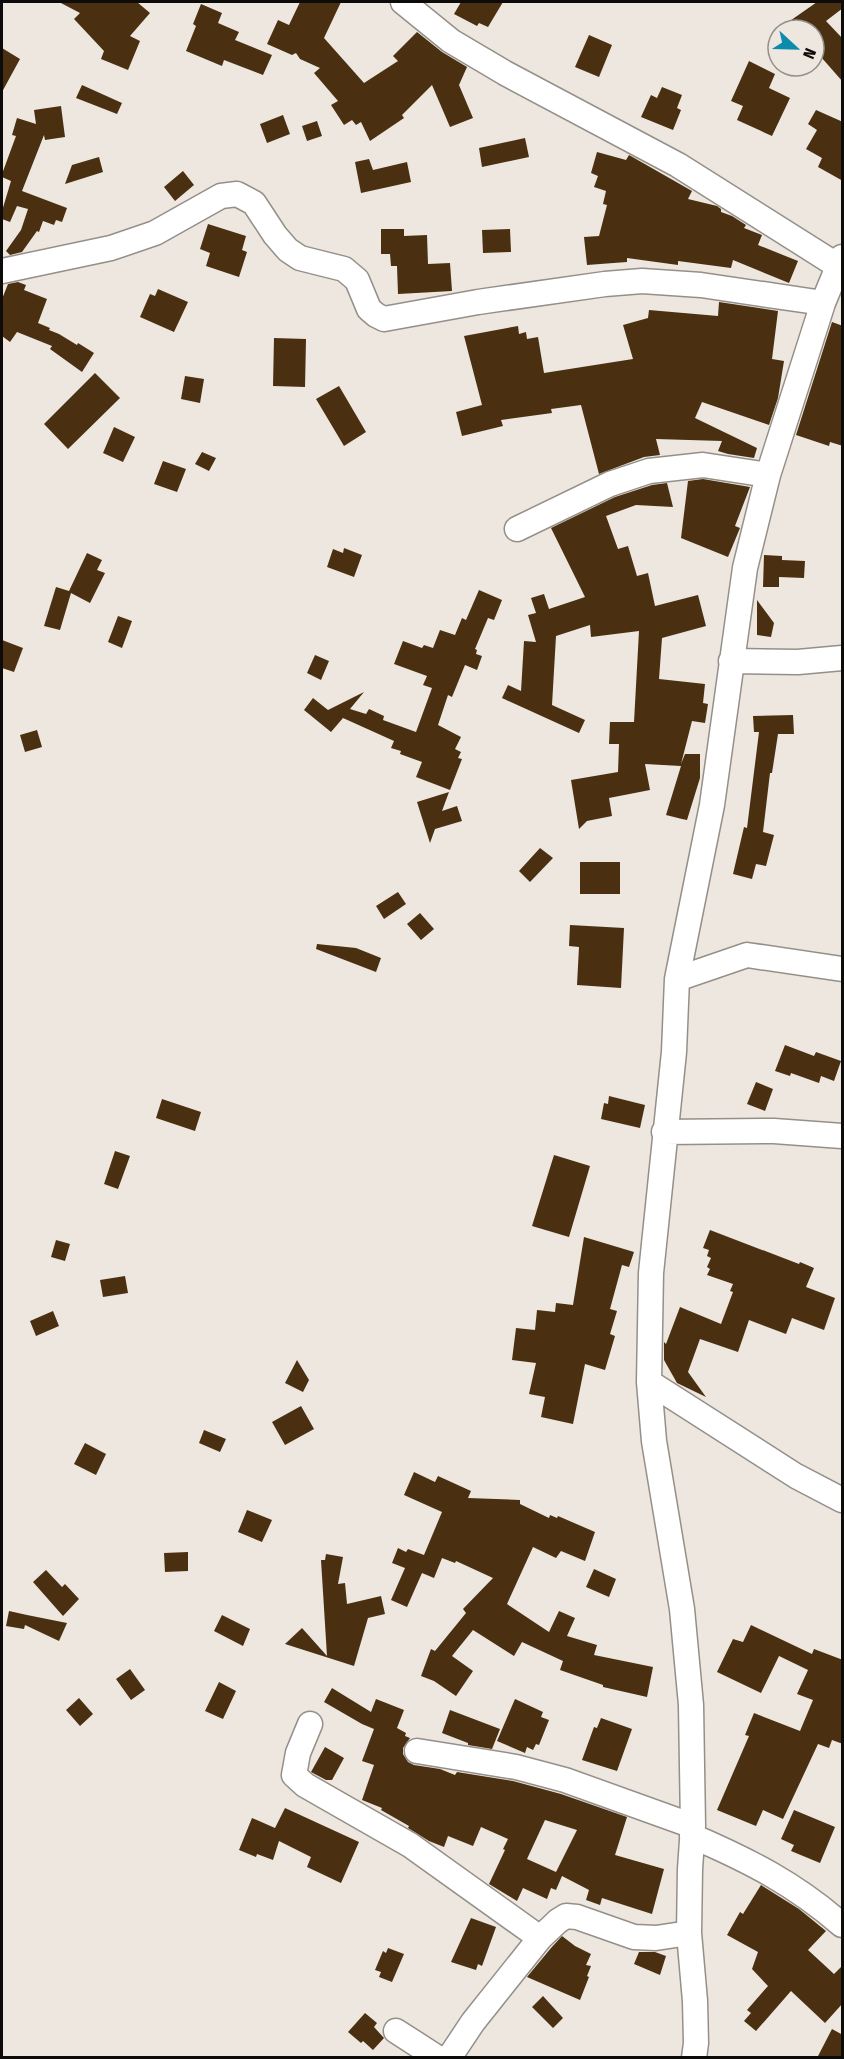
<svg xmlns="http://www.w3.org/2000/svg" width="844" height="2059" font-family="'Fira Sans Condensed',sans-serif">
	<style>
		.building { fill: #4a3010; fill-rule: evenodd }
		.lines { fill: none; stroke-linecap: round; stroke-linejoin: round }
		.minor-casing { stroke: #958f89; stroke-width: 27 }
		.minor { stroke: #fff; stroke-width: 24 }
	</style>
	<rect width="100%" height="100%" fill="#ede7e0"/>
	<path class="building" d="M59,2H137L150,13L130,36L140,41L128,70L101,59L104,51L74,19L80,13Z
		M300,2H341L324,38L364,83L398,61L393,56L417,32L442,52L467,67L459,85L473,118L450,127L432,85L402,115L404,118L370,141L361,122L356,125L352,120L344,125L331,105L338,101L314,73L320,68L300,59L296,53L292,55L267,44L278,20L289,25Z
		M461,2H503L488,27L479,23L477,26L454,14Z
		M817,2H843V8L826,21L843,39V82L814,49V30H777Z
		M201,4L222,13L218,23L239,32L235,40L272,55L263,75L224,60L222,66L186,51L196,26L193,24Z
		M589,35L612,45L599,77L575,67Z
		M2,48L20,59L2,92Z
		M749,61L775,74L769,88L790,98L772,136L737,120L743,106L731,101Z
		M82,85L122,103L117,114L76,98Z
		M662,87L682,95L677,108L681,110L673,130L641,117L651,95L657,98Z
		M61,106L65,137L45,140L44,135L22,191L67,208L62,222L56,220L54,225L43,221L39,232L37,231L22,252L10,255L6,251L21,230L28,209L17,206L10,222L2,219V211L11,181L2,177V174L16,136L12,135L17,118L36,124L34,110Z
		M816,110L843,122V181L818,167L822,158L806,149L817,130L808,124Z
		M283,115L290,134L267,143L260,124Z
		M317,121L322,136L307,141L302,126Z
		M525,138L529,157L482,167L479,148Z
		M597,152L626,160L629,155L692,191L688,199L717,206L721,209V212L732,216L746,225L744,228L762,235L758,245L798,261L789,283L733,260L731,268L678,261V265L627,258V262L587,265L584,237L599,236L607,205L603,204L606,191L594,187L598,176L591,173Z
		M99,157L103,172L65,184L72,165Z
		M369,159L373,170L407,162L411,182L361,193L355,162Z
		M183,171L194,185L175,201L164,187Z
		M208,224L246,236L242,250L247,252L239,277L206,266L210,253L200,249Z
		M381,229H404V236L427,235L428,264L450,263L452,291L398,294L397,266H391L390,254H381Z
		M510,229L511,252L483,253L482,230Z
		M18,282L26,285L24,290L47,299L38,323L50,328L49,330L59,334L77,345L78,343L94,353L82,372L50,349L52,346L17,332L10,342L2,336V299L8,284Z
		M158,289L188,302L174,332L140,317L150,294L155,296Z
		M719,302L778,311L772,359L784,361L778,398L769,425L702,402L695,418L757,448L754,458L728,454L718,451L722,441L656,439L660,455L644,457L599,474L581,405L551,409L552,413L501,420L503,426L462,436L456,412L482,405L464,336L518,326L519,334L526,332L527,339L538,337L544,373L633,359L623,325L648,318L649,310L718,316Z
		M832,322L843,326V446L830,442L829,446L796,435Z
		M274,338L306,339L305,387L273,386Z
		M95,373L120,398L68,449L44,424Z
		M185,376L204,379L200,403L181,399Z
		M339,386L366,432L344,446L316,399Z
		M114,427L135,437L123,462L103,453Z
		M202,452L216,458L209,471L195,464Z
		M163,461L186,469L177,492L154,484Z
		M703,479L750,487L735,526L740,528L728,557L681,538L688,481Z
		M667,483L673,507L636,505L606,516L618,549L628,546L637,576L648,573L655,606L698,595L706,626L662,638L659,679L705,684L703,703L708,704L705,723L692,721L681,764L685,754H700V778L687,820L682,819L666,815L681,766L645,764L650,790L609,798L612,816L587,821L579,829L571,780L618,772L619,744H609L610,722H634L639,631L591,637L590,625L556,636L552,705L585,720L579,733L502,698L508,685L521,691L524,641L536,642L528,615L536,613L531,598L544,594L549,609L585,597L551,528L615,497L652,485Z
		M344,548L362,555L354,577L327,567L333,549L343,553Z
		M87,553L102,560L97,570L105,573L90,603L71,593L60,630L44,626L56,587L69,591Z
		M764,555L782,556V560L805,561L804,578L779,577V587H763Z
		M479,590L502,600L494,620L488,618L475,649L477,650L476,654L482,656L477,670L465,665L452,697L448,695L438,725L461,737L455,749L461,752L458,758L462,759L450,790L416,777L422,762L400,754L401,751L391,748L394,741L343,718L331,732L304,710L313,698L328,710L364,692L350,709L366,714L369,709L384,716L383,720L416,732L432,688L423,685L427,676L394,664L403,641L422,648L424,645L433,648L440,630L455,635L462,618L466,620Z
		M757,600L774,623L771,637L757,635Z
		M118,616L132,621L122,648L108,642Z
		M2,640L23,648L14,672L2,668Z
		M315,655L329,661L321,680L307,673Z
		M793,715L794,734H778L772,773H770L763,832L774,835L766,866L756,864L752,879L733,874L744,827L747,828L759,732H754L753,716Z
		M37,730L42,747L25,752L20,735Z
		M449,792L442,811L457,806L462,821L435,829L430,843L417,802Z
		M540,848L553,858L530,882L519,871Z
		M580,862H620V894H580Z
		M398,892L406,904L384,919L376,906Z
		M420,913L434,929L421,940L407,924Z
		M570,925L624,928L621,988L577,985L579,947L569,946Z
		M317,944L356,948L381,958L376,972L316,949Z
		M785,1045L814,1056L816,1052L841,1061L834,1081L821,1076L819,1083L791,1073L790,1076L775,1071Z
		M756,1082L773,1089L765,1111L747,1104Z
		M609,1096L645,1105L640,1128L601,1119L604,1103L608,1104Z
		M162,1099L201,1112L195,1131L156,1118Z
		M115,1151L130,1156L118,1189L104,1184Z
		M554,1155L590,1166L569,1237L532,1226Z
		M710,1230L799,1264L800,1262L814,1268L806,1287L835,1298L824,1330L792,1318L786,1334L749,1320L738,1352L700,1339L688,1372L706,1397L677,1383L664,1360V1342L666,1344L680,1307L721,1324L733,1292L730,1291L733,1284L707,1275L710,1269L707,1267L711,1258L707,1256L709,1250L703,1248Z
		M584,1237L634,1252L629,1267L622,1265L610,1309L617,1311L610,1334L615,1336L605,1370L585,1364L573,1424L541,1417L545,1397L529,1394L536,1363L512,1360L516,1328L535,1330L537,1310L555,1312L556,1303L573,1305Z
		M56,1240L70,1244L65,1261L51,1257Z
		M125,1276L128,1293L103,1297L100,1280Z
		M53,1311L59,1326L36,1336L30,1321Z
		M297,1360L309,1380L303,1392L285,1383Z
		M301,1406L314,1429L285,1445L272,1422Z
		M204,1430L226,1439L220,1452L199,1443Z
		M85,1443L106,1454L96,1475L74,1464Z
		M414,1472L435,1482L438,1476L471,1491L468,1498L520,1500V1504L549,1518L550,1515L557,1518L558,1516L595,1532L585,1561L561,1551L556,1558L533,1547L507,1604L549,1632L559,1611L575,1618L567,1636L597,1645L594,1655L653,1667L647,1697L603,1687V1685L560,1670L563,1661L522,1642L514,1656L473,1630L452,1656L473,1671L456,1696L434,1681L421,1676L431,1649L435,1651L466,1613L463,1609L493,1578L456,1561L455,1563L442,1558L434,1578L422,1573L407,1607L391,1600L405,1568L392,1563L398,1548L406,1552L408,1549L424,1555L442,1512L404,1495Z
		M247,1510L272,1520L262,1542L238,1532Z
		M188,1552V1571L165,1572L164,1553Z
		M326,1554L343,1557L338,1584L345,1583L347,1604L381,1596L385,1614L368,1618L354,1666L285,1644L302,1628L327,1656L321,1560H325Z
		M594,1569L616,1579L609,1597L586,1587Z
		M46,1570L62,1587L65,1584L79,1599L63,1616L33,1582Z
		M9,1611L27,1615L67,1623L59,1641L25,1625L24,1629L6,1626Z
		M222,1615L250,1629L243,1646L214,1631Z
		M751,1625L812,1654L814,1649L843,1660V1744L832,1740L829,1748L818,1744L783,1819L763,1810L756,1826L717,1810L749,1736L745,1735L754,1713L800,1731L813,1700L797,1694L808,1670L779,1656L761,1693L717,1672L733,1639L743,1642Z
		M130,1669L145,1690L131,1700L116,1679Z
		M219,1682L236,1691L223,1719L205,1711Z
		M332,1688L371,1712L376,1699L404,1710L397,1728L406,1733L405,1736L410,1738L403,1748V1754L408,1762L414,1765L440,1769L455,1775L457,1772L513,1781L561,1794L627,1817L615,1855L664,1869L652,1914L602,1898L600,1905L586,1900L589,1890L562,1876L556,1890L551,1888L547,1899L523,1888L517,1901L489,1884L505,1850L503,1849L508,1839L481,1827L473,1846L448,1836L444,1847L429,1841L408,1828L409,1826L381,1810L382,1808L362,1800L374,1765L362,1761L374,1729L362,1724L324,1702ZM545,1820L577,1830L556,1872L527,1859Z
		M79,1698L93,1714L80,1726L66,1710Z
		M515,1699L543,1712L541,1717L549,1720L539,1745L536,1744L533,1750L527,1747L525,1753L497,1741Z
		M450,1710L500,1729L492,1749L468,1745V1743L442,1733Z
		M601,1718L632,1729L617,1771L582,1760L594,1727L597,1728Z
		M325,1747L344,1758L332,1780H326L311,1772Z
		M285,1808L359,1842L341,1883L307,1867L311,1857L279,1841L273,1860L257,1854L256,1857L239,1850L252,1818L275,1828Z
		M794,1810L835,1827L820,1863L791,1851L794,1845L781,1839Z
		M761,1885L799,1909L826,1931L808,1950L834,1974L843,1965V2003L825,2023L791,1991L756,2031L744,2021L751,2013L747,2010L768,1986L752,1969L758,1952L727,1935L740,1912L743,1914Z
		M471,1918L496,1927L482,1966L478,1964L476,1970L451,1962Z
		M562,1936L575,1946L591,1954L586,1965L591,1966L587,1976L589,1977L580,2000L527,1977L551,1948Z
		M388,1948L404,1954L392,1982L379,1977L381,1972L375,1970L383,1951L386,1953Z
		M639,1952H655L666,1956L660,1975L634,1964Z
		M543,1996L563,2018L553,2028L532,2007Z
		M365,2013L377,2023L374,2027L384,2038L373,2050L363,2041L361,2043L348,2032Z
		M832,2029L843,2035V2058H817Z"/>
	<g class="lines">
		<defs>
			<path id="minor" d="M403,2L451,41L505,73L678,165L838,266
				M2,271L111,248L155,233L221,196L237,194L254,203L275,235L288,250L300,258L344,269L357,280L369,309L376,315L384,319L478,302L605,284L642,281L701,285L823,303
				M517,529L610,484L649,471L703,465L768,475
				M731,661L798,662L842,658
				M677,979L747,955L842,969
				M664,1132L774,1131L842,1136
				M649,1382L796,1476L842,1500
				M310,1724L298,1753L294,1775L305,1785L410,1845L540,1938
				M417,1751L516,1767L565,1780L693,1826
				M692,1836C750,1861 795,1884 842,1925
				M396,2031L438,2058
				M449,2058L473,2022L540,1938L558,1921L566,1916L577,1917L634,1937L656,1938L689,1933
				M694,2058L696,2043L695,2001L689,1933L690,1869L693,1826L691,1705L682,1609L654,1441L649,1382L651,1273L674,1052L677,979L712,805L745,568L768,475L823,303L842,257"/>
		</defs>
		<use href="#minor" class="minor-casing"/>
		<use href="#minor" class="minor"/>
	</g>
	<rect width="844" height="2059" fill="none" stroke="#0d0b09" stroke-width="6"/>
	<g transform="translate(796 48) rotate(112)"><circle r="28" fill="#ede7e0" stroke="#938f8a" stroke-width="1.5"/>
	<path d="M0-4.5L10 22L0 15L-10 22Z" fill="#0d8bad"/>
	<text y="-9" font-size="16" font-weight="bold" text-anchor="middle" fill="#0d0b09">N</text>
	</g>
</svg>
